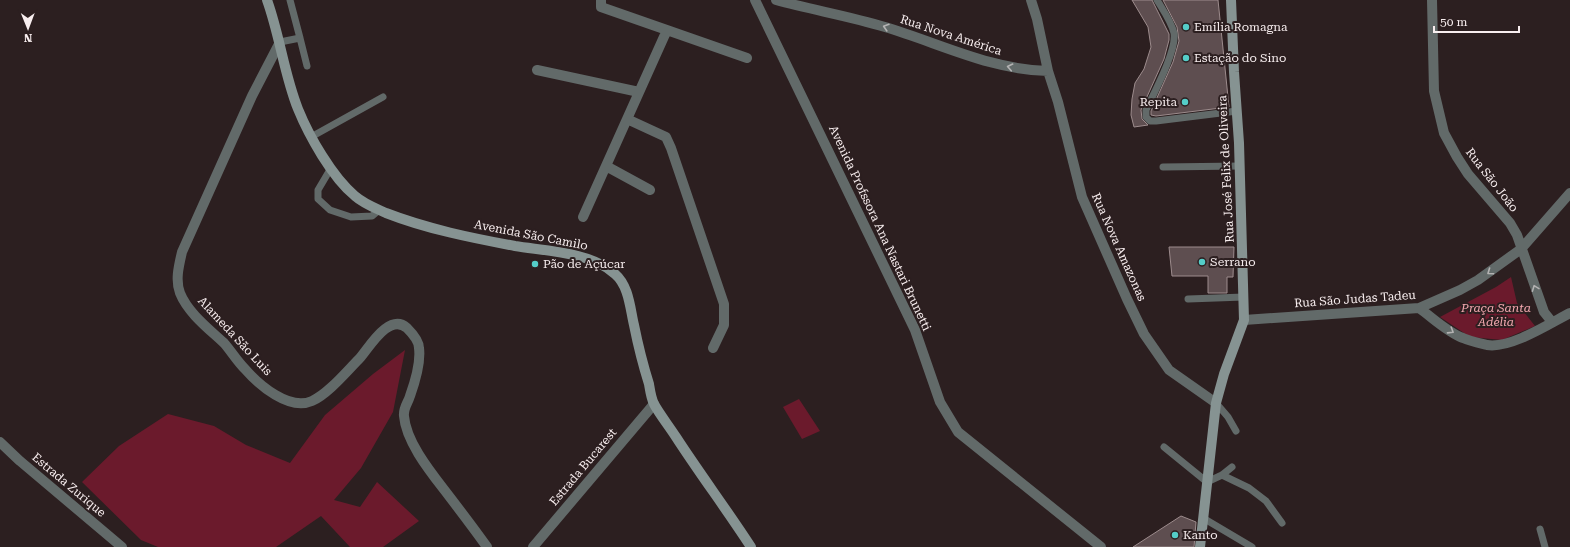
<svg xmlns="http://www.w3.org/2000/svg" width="1570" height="547" font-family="'Roboto Serif',serif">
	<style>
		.green { fill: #6b1a2c }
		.building { fill: #5e4e50; stroke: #9d8c8d }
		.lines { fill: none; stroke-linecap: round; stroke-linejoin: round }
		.lane { stroke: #626a69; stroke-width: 7 }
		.street { stroke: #626a69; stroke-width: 10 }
		.secondary { stroke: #869392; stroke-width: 10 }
		.oneway { stroke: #b4b3b3 }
		.poi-dot { fill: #54cdc8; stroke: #2c1f20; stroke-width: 1.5 }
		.labels { text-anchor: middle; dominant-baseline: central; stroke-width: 4; stroke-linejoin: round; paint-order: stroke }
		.poi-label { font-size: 12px; fill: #f8eeef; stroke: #2c1f20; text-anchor: start }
		.street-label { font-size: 12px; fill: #f8eeef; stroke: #2c1f20 }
		.park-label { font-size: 12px; font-style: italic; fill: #f4a9b0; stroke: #2c1f20 }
	</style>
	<rect width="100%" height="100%" fill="#2c1f20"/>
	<path class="green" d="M1511,277L1517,303L1535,326L1502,340L1470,337L1440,317L1496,287Z
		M405,350L393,412L361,468L334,500L360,507L377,482L419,521L383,547H350L321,516L276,547H158L141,540L82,482L119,446L168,414L214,426L246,445L290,463L325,415L373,374Z
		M799,399L820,431L802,439L783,407Z"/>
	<path class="building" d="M1132,0H1152L1169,34V40L1164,59L1141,110L1142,119L1148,125L1134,127L1131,115L1132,99L1135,83L1144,69L1151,47L1148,27Z
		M1163,0H1218L1229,107L1156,116L1151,115V111L1173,62L1179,41L1177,27Z
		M1169,247H1234L1233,277H1227V293H1208V276H1172Z
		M1181,516L1196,522L1194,547H1133Z"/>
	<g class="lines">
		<path class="lane" d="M1157,0C1163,10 1171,21 1174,33C1177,50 1154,93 1146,110V117L1150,121H1156L1237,111
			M300,38L307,66
			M280,42L300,38L290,0
			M311,137L383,97
			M1163,167L1240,166
			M331,168L318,190V199L330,210L351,217L372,216L379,210
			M1188,299L1244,297
			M1216,403L1228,417L1236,431
			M1164,447L1207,482L1222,475L1232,467
			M1222,475L1249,488L1266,501L1282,523
			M1203,518L1252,547
			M1540,529L1545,547"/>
		<path class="street" d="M601,0V7L747,58
			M755,0L915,330L940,402L958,432L1101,547
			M776,0C812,10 849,16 885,27C939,43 991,70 1048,71
			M1031,0L1037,19L1048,71L1058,102L1082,197L1127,299L1144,334L1169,370L1216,403
			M1432,0L1434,91L1444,133L1457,157L1468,174L1510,223L1517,235L1544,312L1552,322
			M280,42L252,96L182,252C179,265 175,280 180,293C188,313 209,329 224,343C231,351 237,361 245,369C259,385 289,411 312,401C328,394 347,371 359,359C369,348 389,312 407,328C412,333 419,341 419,348C421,363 415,382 410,396C408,403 403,408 404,416C406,443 433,475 449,496C462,513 475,530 487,547
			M537,70L639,92
			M627,119L666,137L671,148L724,304V325L713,348
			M606,166L650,190
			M583,217L667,30
			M1419,308C1433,318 1447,332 1463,338C1470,341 1479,343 1487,345C1510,349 1549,324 1570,313
			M1244,320L1419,308L1460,290L1478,280L1521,249L1570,193
			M0,442L20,461L122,547
			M533,547L654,404"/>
		<path class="secondary" d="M267,0C280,36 284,74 298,109C309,136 332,177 355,196C364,204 375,208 386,213C427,229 472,238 515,246C546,251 591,252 615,274C629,286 630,308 634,325C638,345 643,365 649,384C650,390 651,398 654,404C660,415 669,426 676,437C700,474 727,510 751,547
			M1200,547L1216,403L1224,374L1244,320L1239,143L1234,72L1231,0"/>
	</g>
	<defs><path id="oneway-chevron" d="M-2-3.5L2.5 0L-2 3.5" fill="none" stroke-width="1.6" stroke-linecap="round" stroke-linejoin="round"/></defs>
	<g class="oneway">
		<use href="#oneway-chevron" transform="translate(886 27) rotate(-163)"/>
		<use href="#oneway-chevron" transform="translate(1010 67) rotate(-168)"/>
		<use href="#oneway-chevron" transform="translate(1490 272) rotate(145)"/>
		<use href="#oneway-chevron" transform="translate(1535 288) rotate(-111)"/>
		<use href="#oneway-chevron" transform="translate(1451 331) rotate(32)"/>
	</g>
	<g class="poi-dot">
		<circle cx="1186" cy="27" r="4"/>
		<circle cx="1186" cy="58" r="4"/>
		<circle cx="1185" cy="102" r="4"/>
		<circle cx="1202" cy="262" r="4"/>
		<circle cx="535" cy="264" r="4"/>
		<circle cx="1175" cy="535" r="4"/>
	</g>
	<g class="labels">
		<g class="poi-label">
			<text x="1194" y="27">Emília Romagna</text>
			<text x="1194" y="58">Estação do Sino</text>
			<text x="1177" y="102" text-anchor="end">Repita</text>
			<text x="1210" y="262">Serrano</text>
			<text x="543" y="264">Pão de Açúcar</text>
			<text x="1183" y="535">Kanto</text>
		</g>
		<g class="street-label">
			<text transform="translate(951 35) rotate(18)">Rua Nova América</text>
			<text transform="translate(1226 169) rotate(-93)">Rua José Felix de Oliveira</text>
			<text transform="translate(1492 180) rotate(52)">Rua São João</text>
			<text transform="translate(880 228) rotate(65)">Avenida Profssora Ana Nastari Brunetti</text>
			<text transform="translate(531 235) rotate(11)">Avenida São Camilo</text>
			<text transform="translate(1119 247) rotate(66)">Rua Nova Amazonas</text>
			<text transform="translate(1355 299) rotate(-4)">Rua São Judas Tadeu</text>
			<text transform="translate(235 336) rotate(47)">Alameda São Luis</text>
			<text transform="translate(583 467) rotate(-50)">Estrada Bucarest</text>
			<text transform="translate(69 485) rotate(40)">Estrada Zurique</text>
		</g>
		<g class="park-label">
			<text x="1496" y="308">Praça Santa<tspan x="1496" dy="14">Adélia</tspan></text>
		</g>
	</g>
	<g transform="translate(28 28) rotate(179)" stroke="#2c1f20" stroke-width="3" paint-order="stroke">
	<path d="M0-3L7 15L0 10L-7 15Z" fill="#f8eeef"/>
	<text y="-6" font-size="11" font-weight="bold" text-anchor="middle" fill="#f8eeef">N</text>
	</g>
	<path d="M1434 26v6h85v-6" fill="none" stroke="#f8eeef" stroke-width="2"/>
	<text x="1440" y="26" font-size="12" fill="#f8eeef" stroke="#2c1f20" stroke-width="3" paint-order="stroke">50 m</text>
</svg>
